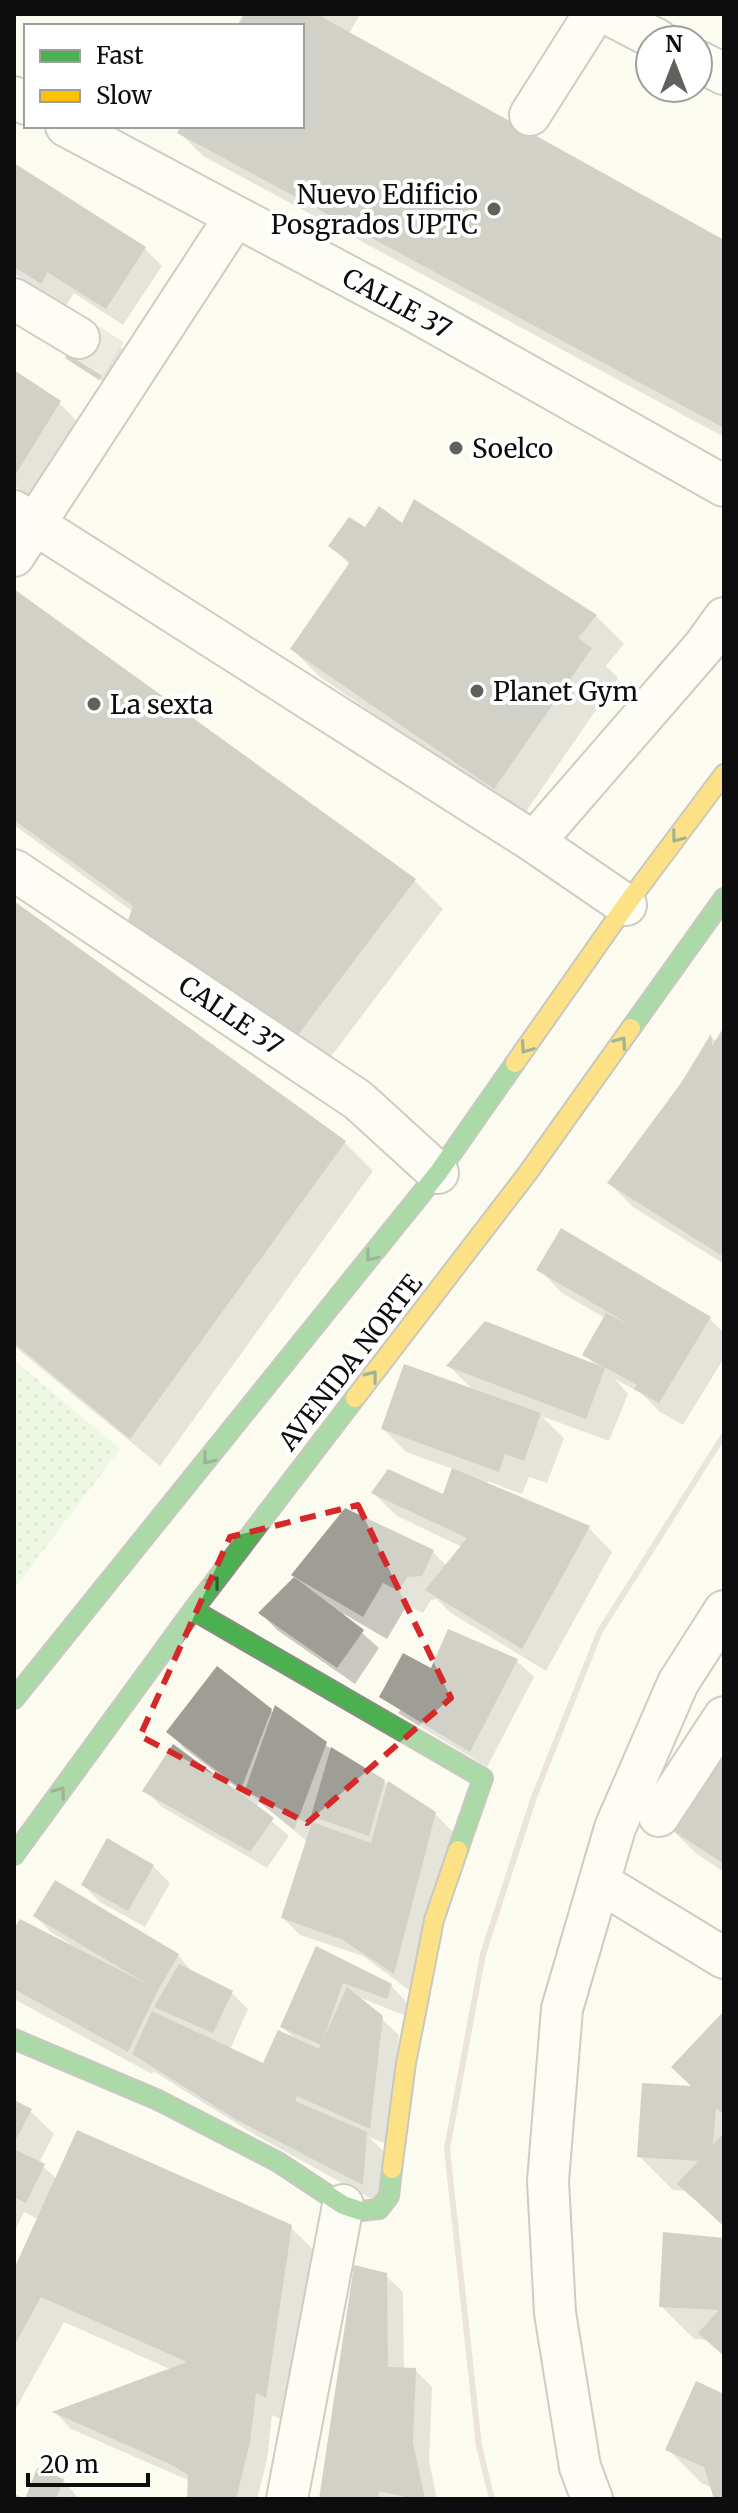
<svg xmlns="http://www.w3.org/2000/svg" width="738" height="2513" font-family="Merriweather,serif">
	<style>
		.grass { fill: url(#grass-dots) }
		.shadow { fill: #0003 }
		.building { fill: #9e9d96 }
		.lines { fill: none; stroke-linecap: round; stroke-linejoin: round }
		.street-tunnel { stroke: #d7d7ce; stroke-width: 40; stroke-dasharray: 40 20; stroke-linecap: butt }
		.street-casing { stroke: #94948f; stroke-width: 44 }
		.fast-casing { stroke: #8b8b86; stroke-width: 22 }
		.slow-casing { stroke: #8b8b86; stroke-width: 22 }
		.street { stroke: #fefefd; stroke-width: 40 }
		.fast { stroke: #4caf50; stroke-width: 18 }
		.slow { stroke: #ffc107; stroke-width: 18 }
		.rail { stroke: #d7c8c3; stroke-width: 6 }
		.oneway { stroke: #2c5e2e }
		.marked { fill: none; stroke: #d62828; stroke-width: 6; stroke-dasharray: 16 10; stroke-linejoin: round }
		.poi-dot { fill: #60605c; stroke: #fff; stroke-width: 3 }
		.labels { text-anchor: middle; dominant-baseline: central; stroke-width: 8; stroke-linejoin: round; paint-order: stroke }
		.poi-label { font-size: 26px; fill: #0d0d0d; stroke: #fff; text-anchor: start }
		.street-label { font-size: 26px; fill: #0d0d0d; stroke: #fff }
	</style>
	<defs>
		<pattern id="grass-dots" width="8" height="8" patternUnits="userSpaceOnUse" patternTransform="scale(2)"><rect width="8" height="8" fill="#def2d0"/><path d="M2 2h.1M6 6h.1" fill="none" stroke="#bdceb1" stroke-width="1.8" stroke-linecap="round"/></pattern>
	</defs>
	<rect width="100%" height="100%" fill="#fbfbf0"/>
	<path class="grass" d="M14,1360L120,1449L14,1589Z"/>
	<path class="shadow" d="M246,14H360L349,34L724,242V437L203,156L179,132L183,126H302V26H239Z
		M14,166L145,249L162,266L123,325L74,293L66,306L14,274Z
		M90,325L130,354L108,386L68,357Z
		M14,373L59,403L83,427L36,503L14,485Z
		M403,526L596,616L624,644L606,666L618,678L523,816L320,677L292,649L350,565L331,546L365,530Z
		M14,592L414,880L443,909L317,1075L133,912L14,825Z
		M14,903L345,1143L373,1171L160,1466L14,1346Z
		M724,1031V1264L633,1207L609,1183L683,1084L711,1037L717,1042Z
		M539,1269L710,1319L724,1333V1358L683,1425L660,1412L642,1394L615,1379L628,1394L609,1441L541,1416L564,1438L547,1483L529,1477L522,1494L488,1481L486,1485L589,1528L612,1552L546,1671L451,1613L437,1599L431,1600L423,1613L407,1605L387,1639L344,1614L343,1616L379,1648L355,1684L277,1630L261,1613L297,1577L433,1552L447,1566L462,1547L397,1516L373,1493L444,1497L453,1469L406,1452L383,1429L473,1390L449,1366L597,1367L585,1355L605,1318L562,1293Z
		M517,1661L534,1677L487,1767L398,1713L432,1671Z
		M218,1669L274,1713L434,1813L458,1837L417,1996L363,1956L300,1935L283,1918L307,1841L259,1802L256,1808L289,1836L267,1868L162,1807L145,1790L236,1792L238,1789L185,1749L168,1732Z
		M724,1742V1872L697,1854L668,1826Z
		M153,1866L170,1883L145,1927L100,1902L83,1885Z
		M35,1916L178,1955L194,1974L231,1992L248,2009L230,2050L262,2064L296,2040L283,2027L317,1948L391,1986L408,2003L404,2015L358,1997L399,2035L386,2144L369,2137L390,2158L386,2207L257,2136L153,2071L152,2074L14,1999V1933L67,1946L69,1943L52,1933Z
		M724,2017V2227L687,2191L673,2190L639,2156L695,2088Z
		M14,2103L30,2111L54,2134L39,2163L57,2179L290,2227L319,2255L294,2425L272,2415L267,2460L257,2499H189L190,2481L71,2429L56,2413L172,2370L64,2322L14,2412V2273L38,2219L24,2212L14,2233Z
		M724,2240V2356L708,2340L694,2339L661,2306Z
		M385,2275L403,2292L404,2370H415L432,2387L429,2461L437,2499H320Z
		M724,2396V2499H716L713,2488L701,2483L668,2449Z
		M63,2480L79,2499H27Z"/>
	<path class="building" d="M244,14H324L322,17L724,240V428L177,133L181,126H302V26H237Z
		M14,163L146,247L106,309L47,272L42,284L14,267Z
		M89,323L122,344L99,380L65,358Z
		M14,370L61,401L14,477Z
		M414,499L597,615L578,638L592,648L494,789L290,649L350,562L328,546L349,517L365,527L379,506L402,523Z
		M14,589L416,879L288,1048L124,932L133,906L14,820Z
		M14,901L346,1141L130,1439L14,1343Z
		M724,1027V1257L607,1183L681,1083L711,1034L712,1046Z
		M561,1228L711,1317L659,1403L634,1389L637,1385L582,1355L606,1313L632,1326L536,1270Z
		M485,1321L605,1368L586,1419L446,1366Z
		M404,1364L541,1413L524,1461L505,1454L499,1472L381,1429Z
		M452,1468L590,1526L522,1649L425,1590L467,1538L371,1493L388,1469L443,1494Z
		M345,1508L434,1550L422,1576L407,1577L399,1591L383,1583L363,1617L291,1575Z
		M294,1577L364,1630L337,1668L258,1613Z
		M448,1629L518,1659L470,1752L379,1697L403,1653L431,1668Z
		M217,1666L272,1709L241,1789L166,1732Z
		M275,1705L327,1742L294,1830L245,1790Z
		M724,1738V1864L666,1826Z
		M173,1744L274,1818L250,1852L142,1791Z
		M331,1747L385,1780L369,1836L311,1816Z
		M388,1781L436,1812L394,1974L343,1940L281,1918L312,1822L371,1843Z
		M107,1838L154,1865L128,1911L81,1885Z
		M55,1880L179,1954L158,1990L128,2052L14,1989V1929L20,1919L147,1984L33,1916Z
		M316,1946L392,1984L387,1999L343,1983L323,2040L347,1987L383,2016L370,2129L297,2096L295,2101L367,2132L363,2185L237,2120L132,2054L152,2011L263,2063L278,2030L319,2049L321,2045L280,2027Z
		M179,1964L233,1991L213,2033L154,2007Z
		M722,2013L724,2015V2115L716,2108L713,2144L724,2133V2226L677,2184L698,2161L637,2157L642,2083L691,2086L671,2067Z
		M14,2100L32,2109L14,2143Z
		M77,2130L292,2225L266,2398L256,2393L250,2442L236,2499H187L188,2475L170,2464L52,2412L187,2362L41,2297L14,2346V2269Z
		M14,2149L45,2164L26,2203L14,2197Z
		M663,2232L724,2238V2356L698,2333L719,2310L659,2307Z
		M354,2265L387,2273L388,2367L416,2368L413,2443L425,2499H414L379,2491L377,2499H319Z
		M696,2381L724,2394V2499H714L704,2467L665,2450Z
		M37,2468L64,2479L56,2499H14V2494L25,2499Z"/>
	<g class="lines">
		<path class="street-tunnel" d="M79,338L113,359"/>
		<defs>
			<path id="street" d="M608,14L658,40
				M698,61L724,74
				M14,97L26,104
				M530,115L594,14
				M66,126L410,309L724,486
				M14,299L79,338
				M14,511L534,842L626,905
				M14,556L235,217
				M534,842L704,646L724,618
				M14,870L358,1100L438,1173
				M659,1816L724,1717
				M599,1882L724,1958
				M287,2499L343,2205
				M592,2499L580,2467L555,2313L548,2181L562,2009L615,1828L678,1683L724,1611"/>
			<path id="fast" d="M631,1028L724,898
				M193,1610L483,1778L458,1850
				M14,1699L438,1173L515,1063
				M14,1855L193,1610L355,1398
				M14,2039L158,2100L278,2162L343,2205L361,2211L379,2209L389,2196L392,2169"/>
			<path id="slow" d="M515,1063L626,905L724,774
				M355,1398L527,1174L631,1028
				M392,2169L406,2063L434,1920L458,1850"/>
		</defs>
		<use href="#street" class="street-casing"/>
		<use href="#fast" class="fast-casing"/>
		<use href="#slow" class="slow-casing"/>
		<use href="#street" class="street"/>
		<use href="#fast" class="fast"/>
		<use href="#slow" class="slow"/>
		<path class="rail" d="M492,2499L479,2446L447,2149L483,1954L534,1797L600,1631L724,1435"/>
	</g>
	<defs><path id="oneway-chevron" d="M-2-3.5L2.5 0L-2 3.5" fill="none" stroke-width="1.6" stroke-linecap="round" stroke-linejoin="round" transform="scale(2)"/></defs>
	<g class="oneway">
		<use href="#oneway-chevron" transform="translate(677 837) rotate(127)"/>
		<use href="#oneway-chevron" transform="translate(621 1042) rotate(-55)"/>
		<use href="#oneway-chevron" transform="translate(526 1048) rotate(125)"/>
		<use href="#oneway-chevron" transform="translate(371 1256) rotate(129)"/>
		<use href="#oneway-chevron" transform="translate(372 1376) rotate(-52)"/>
		<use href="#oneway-chevron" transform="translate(208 1459) rotate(129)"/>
		<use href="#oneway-chevron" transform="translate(214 1582) rotate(-52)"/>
		<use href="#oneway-chevron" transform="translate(60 1792) rotate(-54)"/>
	</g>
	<path d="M0 0H738V2513H0ZM358,1505L451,1698L307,1823L140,1736L230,1537Z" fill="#fbfbf0" fill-opacity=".55" fill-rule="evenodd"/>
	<path class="marked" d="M358,1505L451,1698L307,1823L140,1736L230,1537Z"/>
	<g class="poi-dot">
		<circle cx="494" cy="209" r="8"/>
		<circle cx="456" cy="448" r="8"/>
		<circle cx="477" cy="691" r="8"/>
		<circle cx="94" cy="704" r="8"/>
	</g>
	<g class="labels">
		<g class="poi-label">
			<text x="478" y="194" text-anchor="end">Nuevo Edificio<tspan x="478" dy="30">Posgrados UPTC</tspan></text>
			<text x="472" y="448">Soelco</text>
			<text x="493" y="691">Planet Gym</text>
			<text x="110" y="704">La sexta</text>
		</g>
		<g class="street-label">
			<text transform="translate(397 303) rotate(28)">CALLE 37</text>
			<text transform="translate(231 1015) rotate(34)">CALLE 37</text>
			<text transform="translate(350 1362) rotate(-52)">AVENIDA NORTE</text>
		</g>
	</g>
	<rect width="738" height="2513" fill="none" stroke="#0d0d0d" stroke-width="32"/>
	<rect x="24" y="24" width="280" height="104" fill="#ffffff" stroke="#9e9e9e" stroke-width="2"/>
	<rect x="40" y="50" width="40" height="12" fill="#4caf50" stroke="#9e9e9e" stroke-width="2"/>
	<text x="96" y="64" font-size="24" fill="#0d0d0d">Fast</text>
	<rect x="40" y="90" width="40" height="12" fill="#ffc107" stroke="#9e9e9e" stroke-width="2"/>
	<text x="96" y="104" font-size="24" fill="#0d0d0d">Slow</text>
	<g transform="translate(674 64)"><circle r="38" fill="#ffffff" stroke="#9e9e9e" stroke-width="2"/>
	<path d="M0-6L14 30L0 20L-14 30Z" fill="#60605c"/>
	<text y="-12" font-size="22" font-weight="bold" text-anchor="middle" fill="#0d0d0d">N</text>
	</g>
	<path d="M28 2473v12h120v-12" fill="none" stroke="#0d0d0d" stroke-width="4"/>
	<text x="40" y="2473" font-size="24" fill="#0d0d0d" stroke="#ffffff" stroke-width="6" paint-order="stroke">20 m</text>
</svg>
